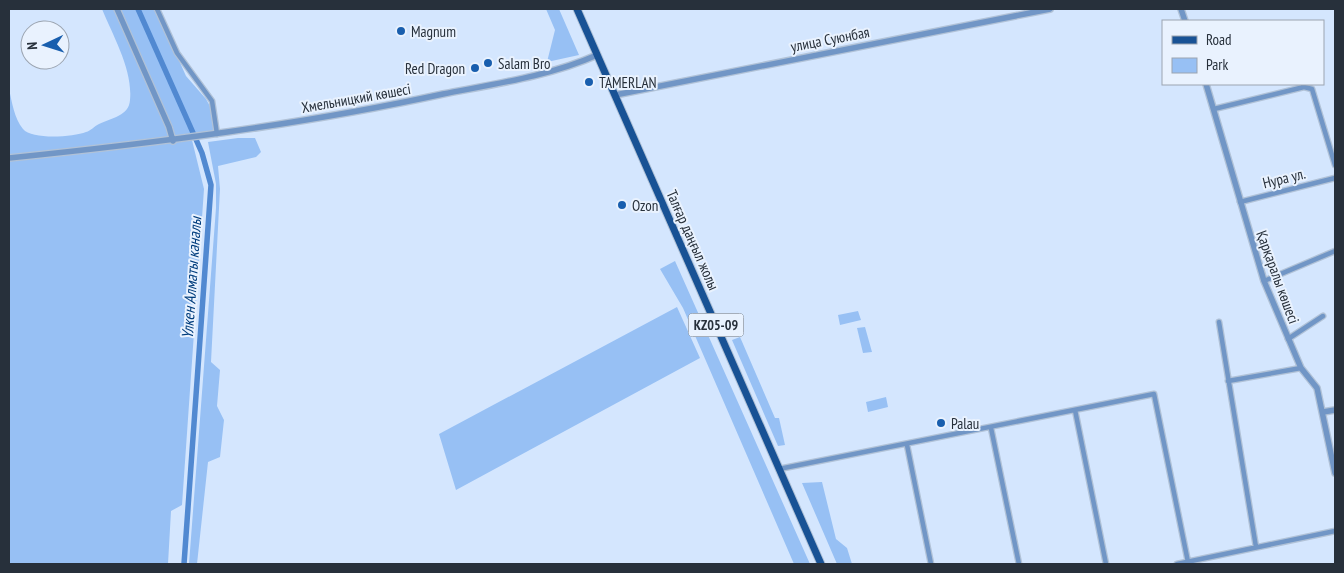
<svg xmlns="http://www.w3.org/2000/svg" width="1344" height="573" font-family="'PT Sans Narrow',sans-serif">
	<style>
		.green { fill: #97c0f4 }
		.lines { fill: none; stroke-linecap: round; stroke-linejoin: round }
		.canal { stroke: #5189d1; stroke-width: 5.5 }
		.minor-casing { stroke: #b1c2d7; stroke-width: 7 }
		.tertiary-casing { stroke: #b1c2d7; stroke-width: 8 }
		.primary-casing { stroke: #b1c2d7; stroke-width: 9 }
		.minor { stroke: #7196c6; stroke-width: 4.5 }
		.tertiary { stroke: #7196c6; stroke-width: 5.5 }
		.primary { stroke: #185295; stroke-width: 7 }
		.poi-dot { fill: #185eae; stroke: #e9f2fe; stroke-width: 2 }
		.labels { text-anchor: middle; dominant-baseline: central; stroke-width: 4; stroke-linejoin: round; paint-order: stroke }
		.shield { fill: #e9f2fe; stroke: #616a76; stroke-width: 1 }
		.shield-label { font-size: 14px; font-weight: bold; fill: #27303b }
		.poi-label { font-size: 15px; fill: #27303b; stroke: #e9f2fe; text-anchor: start }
		.street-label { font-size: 15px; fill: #27303b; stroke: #e9f2fe }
		.water-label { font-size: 16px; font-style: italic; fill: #003d7d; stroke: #e9f2fe }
	</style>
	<rect width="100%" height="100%" fill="#d4e6fe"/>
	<path class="green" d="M102,9H156L186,76L206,99L212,110L214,132L191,136L204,189L182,505L171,511L168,564H9V89C12,102 14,118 23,129C32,140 73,137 86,132C91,131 94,126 99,124C111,118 129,116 130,100C133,70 113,36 102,9Z
		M546,9H559L579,55L547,62L555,30Z
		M238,138H255L261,152L256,157L218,166L220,189L211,362L220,370L217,406L224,420L220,457L208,462L197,564H189L216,208V184L208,142Z
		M675,261L810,564H794L683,308L660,269Z
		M677,307L700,358L456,490L439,434Z
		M858,311L861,320L840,325L838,315Z
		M865,327L872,352L863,353L857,328Z
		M740,337L775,418H779L785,445L778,446L732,340Z
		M886,397L888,407L868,412L866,402Z
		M822,482L836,539L847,548L852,564H837L802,483Z"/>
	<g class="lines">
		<path class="canal" d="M138,9L202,153L211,185L184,564"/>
		<defs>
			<path id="minor" d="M157,9L177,53L212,101L217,134
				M1303,84L1304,87L1312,89L1335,165
				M1214,109L1304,87
				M1240,202L1335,178
				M1264,281L1335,251
				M1219,322L1256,547
				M1288,339L1323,316
				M1228,381L1301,368
				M1075,410L1106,564
				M991,428L1019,564
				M907,445L931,564
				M779,469L1154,394L1188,562
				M1177,564L1335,531"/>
			<path id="tertiary" d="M117,9L169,127L173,141
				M1181,9L1185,21
				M1206,84L1264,281L1301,368L1317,388L1335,473
				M615,95L1050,9
				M9,158C155,143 300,125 443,94C494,84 550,76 597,55
				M1323,412L1335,410"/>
			<path id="primary" d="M577,9L821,564"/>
		</defs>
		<use href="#minor" class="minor-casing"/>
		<use href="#tertiary" class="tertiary-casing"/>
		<use href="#primary" class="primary-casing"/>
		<use href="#minor" class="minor"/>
		<use href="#tertiary" class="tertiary"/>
		<use href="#primary" class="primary"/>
	</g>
	<g class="poi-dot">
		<circle cx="401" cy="31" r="5"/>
		<circle cx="488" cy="63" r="5"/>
		<circle cx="475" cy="68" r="5"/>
		<circle cx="589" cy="82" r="5"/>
		<circle cx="622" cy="205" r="5"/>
		<circle cx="941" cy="423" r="5"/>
	</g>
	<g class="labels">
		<rect class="shield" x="688.5" y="313.5" width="55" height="23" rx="4"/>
		<g class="shield-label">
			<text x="716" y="325">KZ05-09</text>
		</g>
		<g class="poi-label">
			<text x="411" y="31">Magnum</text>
			<text x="498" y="63">Salam Bro</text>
			<text x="465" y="68" text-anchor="end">Red Dragon</text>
			<text x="599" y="82">TAMERLAN</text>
			<text x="632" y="205">Ozon</text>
			<text x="951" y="423">Palau</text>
		</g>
		<g class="street-label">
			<text transform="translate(830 39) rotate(-11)">улица Суюнбая</text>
			<text transform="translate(356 98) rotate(-10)">Хмельницкий көшесі</text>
			<text transform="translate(1284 178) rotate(-14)">Нура ул.</text>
			<text transform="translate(693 240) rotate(66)">Талғар даңғыл жолы</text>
			<text transform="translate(1278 277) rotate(70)">Қарқаралы көшесі</text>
		</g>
		<g class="water-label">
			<text transform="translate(191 278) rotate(-86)">Үлкен Алматы каналы</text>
		</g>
	</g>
	<rect width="1344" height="573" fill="none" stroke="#27303b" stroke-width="20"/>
	<rect x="1162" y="20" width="162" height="65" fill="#e9f2fe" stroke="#9ba4b0"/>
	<rect x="1172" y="36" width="25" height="8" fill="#185295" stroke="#9ba4b0"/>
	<text x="1206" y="45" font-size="15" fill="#27303b">Road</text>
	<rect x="1172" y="58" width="25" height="15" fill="#97c0f4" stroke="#9ba4b0"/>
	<text x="1206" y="70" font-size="15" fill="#27303b">Park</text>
	<g transform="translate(45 45) rotate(266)"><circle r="24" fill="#e9f2fe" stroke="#9ba4b0"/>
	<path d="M0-4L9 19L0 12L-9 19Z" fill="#185eae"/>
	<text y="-8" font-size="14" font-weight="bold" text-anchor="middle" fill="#27303b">N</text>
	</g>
</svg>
